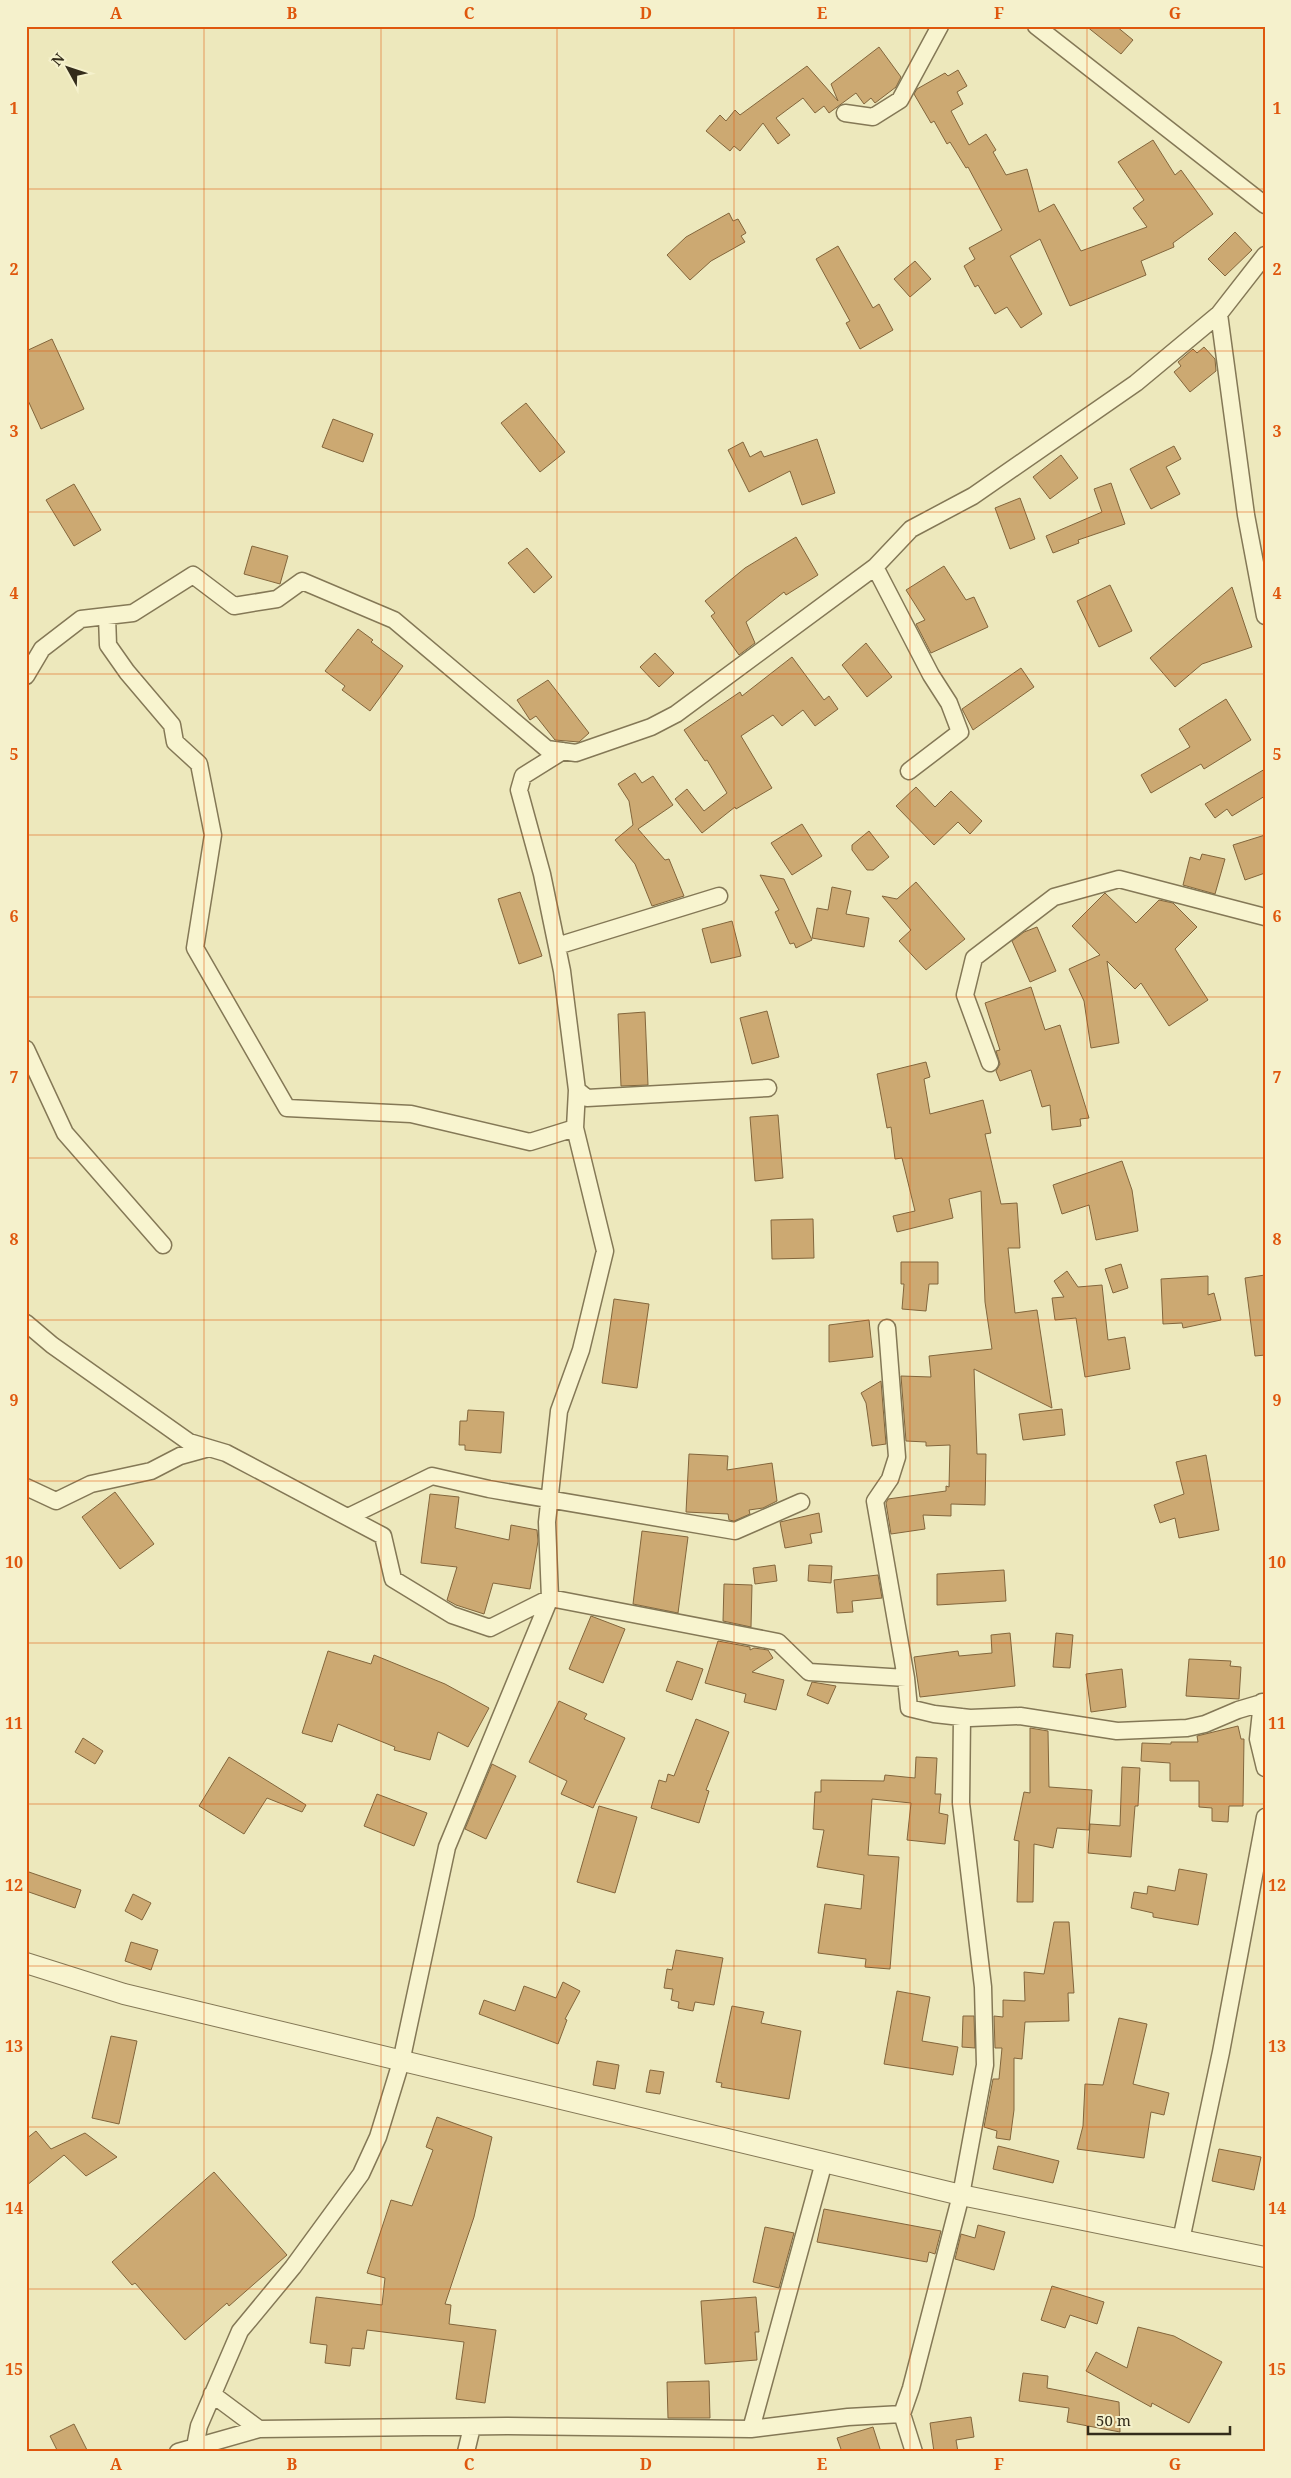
<svg xmlns="http://www.w3.org/2000/svg" width="1291" height="2478" font-family="'Noto Serif',serif">
	<style>
		.building { fill: #cca972; stroke: #83663c }
		.lines { fill: none; stroke-linecap: round; stroke-linejoin: round }
		.minor-casing { stroke: #847856; stroke-width: 19 }
		.tertiary-casing { stroke: #847856; stroke-width: 22 }
		.minor { stroke: #f8f4cf; stroke-width: 16 }
		.tertiary { stroke: #f8f4cf; stroke-width: 20 }
		.grid { fill: none; stroke: #df570d; stroke-width: 1; stroke-opacity: 0.55 }
		.neatline { fill: none; stroke: #df570d; stroke-width: 2 }
		.grid-label { font-size: 16px; text-anchor: middle; font-weight: bold; fill: #df570d }
	</style>
	<rect width="100%" height="100%" fill="#ede8bc"/>
	<path class="building" d="M1086,26H1116L1133,40L1121,54Z
		M879,47L901,77L896,87L875,103L871,98L864,104L856,93L829,113L824,106L815,113L803,98L776,118L790,135L778,144L763,123L740,151L734,146L730,151L706,131L720,115L726,121L735,110L740,115L807,66L838,101L831,84Z
		M958,70L967,86L957,92L963,104L951,111L969,145L986,134L996,150L993,152L1006,175L1027,169L1039,212L1054,204L1081,251L1147,227L1133,208L1144,200L1118,162L1153,140L1175,175L1181,170L1213,214L1173,243L1174,247L1141,261L1146,275L1070,306L1040,239L1010,256L1042,314L1021,328L1007,307L995,314L978,285L975,287L964,266L975,259L969,248L1002,230L968,167L966,168L950,142L947,144L934,121L931,123L914,94L917,89L945,73L948,76Z
		M729,213L733,221L738,219L746,233L741,236L745,242L711,261L690,280L667,255L686,237Z
		M1235,232L1252,250L1225,276L1208,259Z
		M838,246L873,308L879,304L893,330L860,349L846,323L850,321L816,259Z
		M915,261L931,279L910,297L894,279Z
		M52,339L84,409L41,429L26,396V351Z
		M1204,347L1215,359L1216,371L1190,392L1174,372L1181,366L1178,362L1193,349L1197,353Z
		M526,403L565,452L540,472L501,423Z
		M333,419L373,434L363,462L322,447Z
		M817,439L835,493L802,505L790,471L749,492L728,450L743,442L750,457L761,451L764,457Z
		M1174,446L1181,459L1166,467L1180,494L1151,509L1130,469Z
		M1061,455L1078,478L1050,499L1033,477Z
		M1111,483L1125,524L1078,540L1079,543L1053,553L1046,536L1102,512L1094,489Z
		M74,484L101,530L74,546L46,500Z
		M1020,498L1035,539L1010,549L995,508Z
		M796,537L818,575L786,595L784,592L746,622L755,643L739,655L711,616L715,613L705,601L745,568Z
		M252,546L288,556L280,584L244,574Z
		M527,548L552,577L534,593L508,563Z
		M944,566L966,600L974,597L988,627L931,653L916,624L925,620L906,590Z
		M1110,585L1132,631L1099,647L1077,601Z
		M1232,587L1252,647L1202,664L1175,687L1150,658Z
		M358,629L373,640L371,642L403,666L370,711L342,690L345,686L325,671Z
		M866,643L892,677L867,697L842,665Z
		M655,653L674,673L659,687L640,667Z
		M792,657L824,700L829,696L838,709L815,726L803,710L782,726L773,715L741,736L772,788L736,809L735,807L702,833L675,799L687,789L704,811L727,793L707,760L705,761L684,730L740,692L742,696Z
		M1021,668L1034,687L973,730L962,709Z
		M548,680L589,733L579,742L555,740L536,716L530,720L517,700Z
		M1226,699L1251,740L1204,769L1201,764L1151,793L1141,775L1190,747L1179,729Z
		M1265,769V796L1232,816L1227,809L1215,818L1205,804Z
		M635,773L642,783L653,776L673,805L638,829L665,860L669,859L684,896L652,906L635,864L615,840L633,825L629,801L618,784Z
		M916,787L935,807L951,791L982,821L970,834L958,822L934,845L896,806Z
		M802,824L822,856L792,875L771,843Z
		M869,831L889,857L873,870H867L852,850V845Z
		M1265,835V873L1245,880L1233,845Z
		M1202,854L1225,859L1215,894L1183,885L1190,857L1200,860Z
		M760,875L784,879L812,940L796,948L794,943L790,944L775,912L779,910Z
		M916,882L965,939L926,970L899,941L911,930L882,896L897,899Z
		M832,887L851,891L846,914L869,918L864,947L812,938L817,908L828,910Z
		M520,892L542,956L519,964L498,899Z
		M1105,893L1136,923L1159,900L1173,903L1197,927L1175,949L1208,1000L1169,1026L1141,983L1135,989L1107,961L1119,1043L1091,1048L1084,1001L1069,969L1100,955L1072,926Z
		M732,921L741,956L711,963L702,929Z
		M1037,927L1056,971L1030,982L1012,941L1024,932Z
		M1031,987L1045,1030L1060,1025L1089,1118L1080,1119L1081,1126L1052,1130L1050,1105L1042,1107L1031,1070L1000,1081L996,1071L1000,1064L996,1051L1000,1050L985,1003Z
		M767,1011L779,1057L752,1064L740,1018Z
		M645,1012L648,1085L621,1086L618,1014Z
		M926,1062L930,1077L924,1079L930,1114L983,1100L991,1133L985,1134L1001,1204L1017,1203L1020,1248H1008L1015,1313L1037,1310L1052,1408L974,1369L977,1454H986L985,1505L951,1504V1516L923,1515L925,1529L891,1534L886,1503L888,1499L946,1491V1486L949,1487L950,1445L926,1446V1442L906,1441L901,1376L931,1377L929,1356L992,1349L985,1302L981,1191L949,1199L953,1218L897,1232L893,1216L915,1211L902,1158L895,1159L891,1127L887,1128L877,1074Z
		M778,1115L783,1178L755,1181L750,1117Z
		M1122,1161L1132,1190L1138,1231L1096,1240L1089,1205L1062,1214L1053,1185Z
		M813,1219L814,1258L772,1259L771,1220Z
		M901,1262H938V1284H929L926,1311L902,1309L904,1284H901Z
		M1121,1264L1128,1288L1113,1293L1105,1269Z
		M1067,1271L1078,1287L1102,1285L1108,1340L1125,1337L1130,1369L1085,1377L1076,1318L1055,1320L1052,1298L1064,1297L1054,1281Z
		M1265,1275V1355L1255,1356L1245,1278Z
		M1208,1276V1295L1214,1293L1221,1320L1183,1328L1182,1323L1163,1324L1161,1279Z
		M614,1299L649,1304L637,1388L602,1383Z
		M869,1320L873,1357L829,1362V1325Z
		M881,1381L886,1444L872,1446L866,1403L861,1393Z
		M1062,1409L1065,1435L1023,1440L1019,1414Z
		M468,1410L504,1412L501,1453L465,1450V1445H459L460,1421H467Z
		M689,1454L728,1456L727,1470L772,1463L777,1501L763,1508L749,1510L750,1514L734,1521L729,1520L728,1514L686,1512Z
		M1206,1455L1219,1530L1179,1538L1175,1518L1160,1523L1154,1505L1184,1494L1176,1462Z
		M115,1492L154,1544L120,1569L82,1517Z
		M430,1494L459,1497L455,1528L509,1540L511,1525L537,1530L538,1541L530,1589L493,1583L484,1614L456,1605L447,1600L457,1567L421,1563Z
		M819,1513L822,1532L810,1534L812,1543L785,1548L780,1522Z
		M642,1531L688,1537L678,1613L633,1604Z
		M775,1565L777,1581L755,1584L753,1568Z
		M809,1565L832,1566L831,1583L808,1581Z
		M1004,1570L1006,1601L937,1605V1574Z
		M878,1575L882,1598L852,1601L853,1612L837,1613L834,1580Z
		M724,1584L752,1585L751,1627L723,1621Z
		M591,1616L625,1629L603,1683L569,1669Z
		M1010,1633L1015,1686L920,1697L914,1657L958,1651L959,1656L992,1653L991,1635Z
		M1056,1633L1073,1635L1070,1668L1053,1667Z
		M718,1641L750,1647V1650L754,1648L768,1650L773,1658L752,1672L784,1680L776,1710L744,1702L746,1694L705,1683Z
		M328,1651L371,1664L374,1655L445,1684L489,1708L468,1747L438,1732L430,1760L394,1750L395,1747L338,1724L332,1742L302,1733Z
		M1189,1659L1231,1661L1230,1666L1241,1667L1239,1699L1186,1696Z
		M677,1661L703,1669L692,1700L666,1691Z
		M1122,1669L1126,1707L1091,1712L1086,1674Z
		M812,1682L836,1686L828,1704L807,1695Z
		M559,1701L587,1714L584,1719L625,1738L593,1808L561,1794L567,1781L529,1762Z
		M696,1719L729,1732L706,1790L709,1791L699,1823L651,1808L659,1780L666,1782L668,1774L674,1776Z
		M1238,1726L1241,1739H1244L1243,1806H1229L1228,1822L1212,1821V1808L1199,1807V1781H1170V1763L1141,1761L1142,1743L1171,1744V1742H1198L1197,1736Z
		M1030,1728L1048,1731L1049,1787L1092,1790L1089,1830L1057,1828L1053,1848L1034,1844L1033,1902H1017L1019,1841L1014,1840L1024,1792L1030,1793Z
		M83,1738L103,1751L95,1764L75,1752Z
		M229,1757L306,1805L302,1812L267,1798L244,1834L199,1806Z
		M916,1757L937,1758L935,1794H941L939,1813L948,1815L945,1844L907,1840L911,1803L872,1799L868,1855L899,1857L890,1969L865,1967L866,1959L818,1953L825,1904L861,1909L864,1875L817,1867L824,1830L813,1829L815,1792H821V1780L884,1781L885,1775L915,1778Z
		M492,1764L516,1776L486,1839L465,1829Z
		M1122,1767L1140,1768L1138,1806H1135L1131,1857L1088,1853L1090,1824L1120,1826Z
		M377,1794L427,1813L414,1846L364,1826Z
		M599,1806L637,1817L615,1893L577,1882Z
		M1179,1869L1207,1874L1198,1925L1153,1917V1913L1131,1908L1134,1892L1147,1894L1148,1886L1175,1891Z
		M26,1871L81,1890L75,1908L26,1891Z
		M133,1894L151,1903L142,1920L125,1911Z
		M1054,1922H1069L1074,1993H1068L1069,2021L1025,2022L1022,2059L1014,2058V2110L1010,2140L996,2138L997,2131L984,2127L993,2079H999L1002,2048H995L994,2016L1003,2017V2000L1025,2001L1024,1972L1044,1974Z
		M131,1942L158,1950L151,1970L125,1961Z
		M676,1950L723,1958L714,2005L695,2002L693,2011L678,2008L679,2002L671,2000L673,1989L664,1988L667,1969L672,1970Z
		M563,1982L580,1991L565,2019L567,2020L558,2044L479,2014L484,2000L515,2011L524,1986L556,1998Z
		M897,1991L930,1997L922,2041L958,2047L953,2075L884,2064Z
		M732,2006L764,2012L761,2023L801,2031L789,2099L721,2087L722,2083L716,2082Z
		M963,2016H974L975,2048L962,2047Z
		M1119,2018L1147,2024L1133,2084L1169,2093L1164,2115L1151,2112L1144,2158L1077,2149L1083,2126L1085,2084L1103,2085Z
		M111,2036L137,2041L119,2124L92,2118Z
		M597,2061L619,2065L615,2089L593,2085Z
		M650,2070L664,2072L660,2094L646,2092Z
		M437,2117L492,2137L474,2217L445,2304L451,2305L449,2324L496,2330L485,2403L456,2399L464,2342L367,2330L364,2349L352,2348L350,2366L325,2363L327,2345L310,2343L316,2297L382,2305L385,2278L367,2273L391,2200L412,2206L433,2150L426,2147Z
		M36,2131L51,2149L85,2133L117,2157L86,2176L64,2155L26,2186V2139Z
		M998,2146L1059,2161L1053,2183L993,2169Z
		M1219,2149L1261,2157L1254,2190L1212,2181Z
		M214,2172L287,2255L229,2306L227,2303L185,2340L135,2283L132,2285L112,2262Z
		M824,2209L941,2231L935,2254L929,2252L927,2262L817,2242Z
		M978,2225L1005,2232L994,2270L955,2259L961,2234L975,2238Z
		M765,2227L794,2233L779,2288L753,2282Z
		M1052,2286L1104,2302L1097,2324L1070,2315L1065,2328L1041,2320Z
		M756,2297L759,2332H755L757,2360L705,2364L701,2301Z
		M1138,2327L1174,2336L1222,2362L1189,2423L1152,2403L1151,2407L1086,2371L1096,2352L1127,2368Z
		M1023,2373L1048,2376L1047,2388L1119,2402L1120,2432L1067,2422L1069,2408L1019,2401Z
		M709,2381L710,2418H668L667,2382Z
		M971,2417L974,2437L956,2440L958,2452H934L930,2423Z
		M74,2424L88,2452H58L50,2436Z
		M873,2427L881,2452H842L837,2438Z"/>
	<g class="lines">
		<defs>
			<path id="minor" d="M1036,26L1265,205
				M845,113L873,117L900,100L940,26
				M1265,255L1219,314L1246,515L1265,616
				M875,567L931,675L949,703L960,732L909,771
				M107,616L108,645L127,672L172,725L175,742L199,764L213,835L195,948L287,1108L411,1114L530,1142L575,1128
				M26,676L42,649L81,619L133,613L193,575L234,606L277,599L302,581L394,620L547,749L576,753L651,727L676,714L875,567L911,529L973,496L1136,383L1219,314
				M563,751L523,776L519,790L542,874L562,971L577,1090L587,1098L768,1088
				M557,946L719,896
				M26,1049L65,1133L163,1245
				M990,1063L965,995L974,958L1054,897L1119,879L1265,917
				M26,1323L52,1345L189,1442L226,1453L383,1536L393,1579L452,1615L490,1628L550,1598L778,1642L809,1672L906,1678
				M887,1328L897,1457L890,1479L875,1501L906,1678L909,1708L934,1714L970,1718L1020,1716L1117,1731L1187,1728L1205,1724L1238,1710L1265,1702
				M26,1487L56,1501L91,1484L151,1471L180,1456L209,1448
				M348,1517L432,1476L489,1489L735,1531L801,1502
				M1262,1702L1258,1739L1265,1768
				M1181,2240L1221,2052L1265,1817
				M212,2394L259,2429
				M751,2429L824,2162
				M178,2452L259,2429L507,2426L751,2429L848,2417L902,2414
				M194,2452L199,2426L240,2331L293,2267L361,2174L378,2137L401,2062L447,1847L550,1598L547,1522L559,1411L581,1350L605,1251L575,1128L577,1090
				M466,2452L472,2427
				M914,2452L902,2414L911,2388L961,2195L985,2065L983,1987L961,1803L962,1717"/>
			<path id="tertiary" d="M26,1963L124,1994L961,2195L1265,2257"/>
		</defs>
		<use href="#minor" class="minor-casing"/>
		<use href="#tertiary" class="tertiary-casing"/>
		<use href="#minor" class="minor"/>
		<use href="#tertiary" class="tertiary"/>
	</g>
	<path class="grid" d="M204,26V2452M381,26V2452M557,26V2452M734,26V2452M910,26V2452M1087,26V2452M26,189H1265M26,351H1265M26,512H1265M26,674H1265M26,835H1265M26,997H1265M26,1158H1265M26,1320H1265M26,1481H1265M26,1643H1265M26,1804H1265M26,1966H1265M26,2127H1265M26,2289H1265"/>
	<rect width="1291" height="2478" fill="none" stroke="#f5f1cc" stroke-width="55"/>
	<g transform="translate(68 68) rotate(310)" stroke="#f5f1cc" stroke-width="4" paint-order="stroke">
	<path d="M0-4L9 19L0 12L-9 19Z" fill="#342c1b"/>
	<text y="-8" font-size="14" font-weight="bold" text-anchor="middle" fill="#342c1b">N</text>
	</g>
	<path d="M1088 2426v8h142v-8" fill="none" stroke="#342c1b" stroke-width="2.5"/>
	<text x="1096" y="2426" font-size="15" fill="#342c1b" stroke="#f5f1cc" stroke-width="4" paint-order="stroke">50 m</text>
	<rect x="28" y="28" width="1236" height="2422" class="neatline"/>
	<g class="grid-label">
		<text x="116" y="19">A</text>
		<text x="292" y="19">B</text>
		<text x="469" y="19">C</text>
		<text x="646" y="19">D</text>
		<text x="822" y="19">E</text>
		<text x="999" y="19">F</text>
		<text x="1175" y="19">G</text>
		<text x="14" y="114">1</text>
		<text x="1277" y="114">1</text>
		<text x="14" y="275">2</text>
		<text x="1277" y="275">2</text>
		<text x="14" y="437">3</text>
		<text x="1277" y="437">3</text>
		<text x="14" y="599">4</text>
		<text x="1277" y="599">4</text>
		<text x="14" y="760">5</text>
		<text x="1277" y="760">5</text>
		<text x="14" y="922">6</text>
		<text x="1277" y="922">6</text>
		<text x="14" y="1083">7</text>
		<text x="1277" y="1083">7</text>
		<text x="14" y="1245">8</text>
		<text x="1277" y="1245">8</text>
		<text x="14" y="1406">9</text>
		<text x="1277" y="1406">9</text>
		<text x="14" y="1568">10</text>
		<text x="1277" y="1568">10</text>
		<text x="14" y="1729">11</text>
		<text x="1277" y="1729">11</text>
		<text x="14" y="1891">12</text>
		<text x="1277" y="1891">12</text>
		<text x="14" y="2052">13</text>
		<text x="1277" y="2052">13</text>
		<text x="14" y="2214">14</text>
		<text x="1277" y="2214">14</text>
		<text x="14" y="2375">15</text>
		<text x="1277" y="2375">15</text>
		<text x="116" y="2470">A</text>
		<text x="292" y="2470">B</text>
		<text x="469" y="2470">C</text>
		<text x="646" y="2470">D</text>
		<text x="822" y="2470">E</text>
		<text x="999" y="2470">F</text>
		<text x="1175" y="2470">G</text>
	</g>
</svg>
